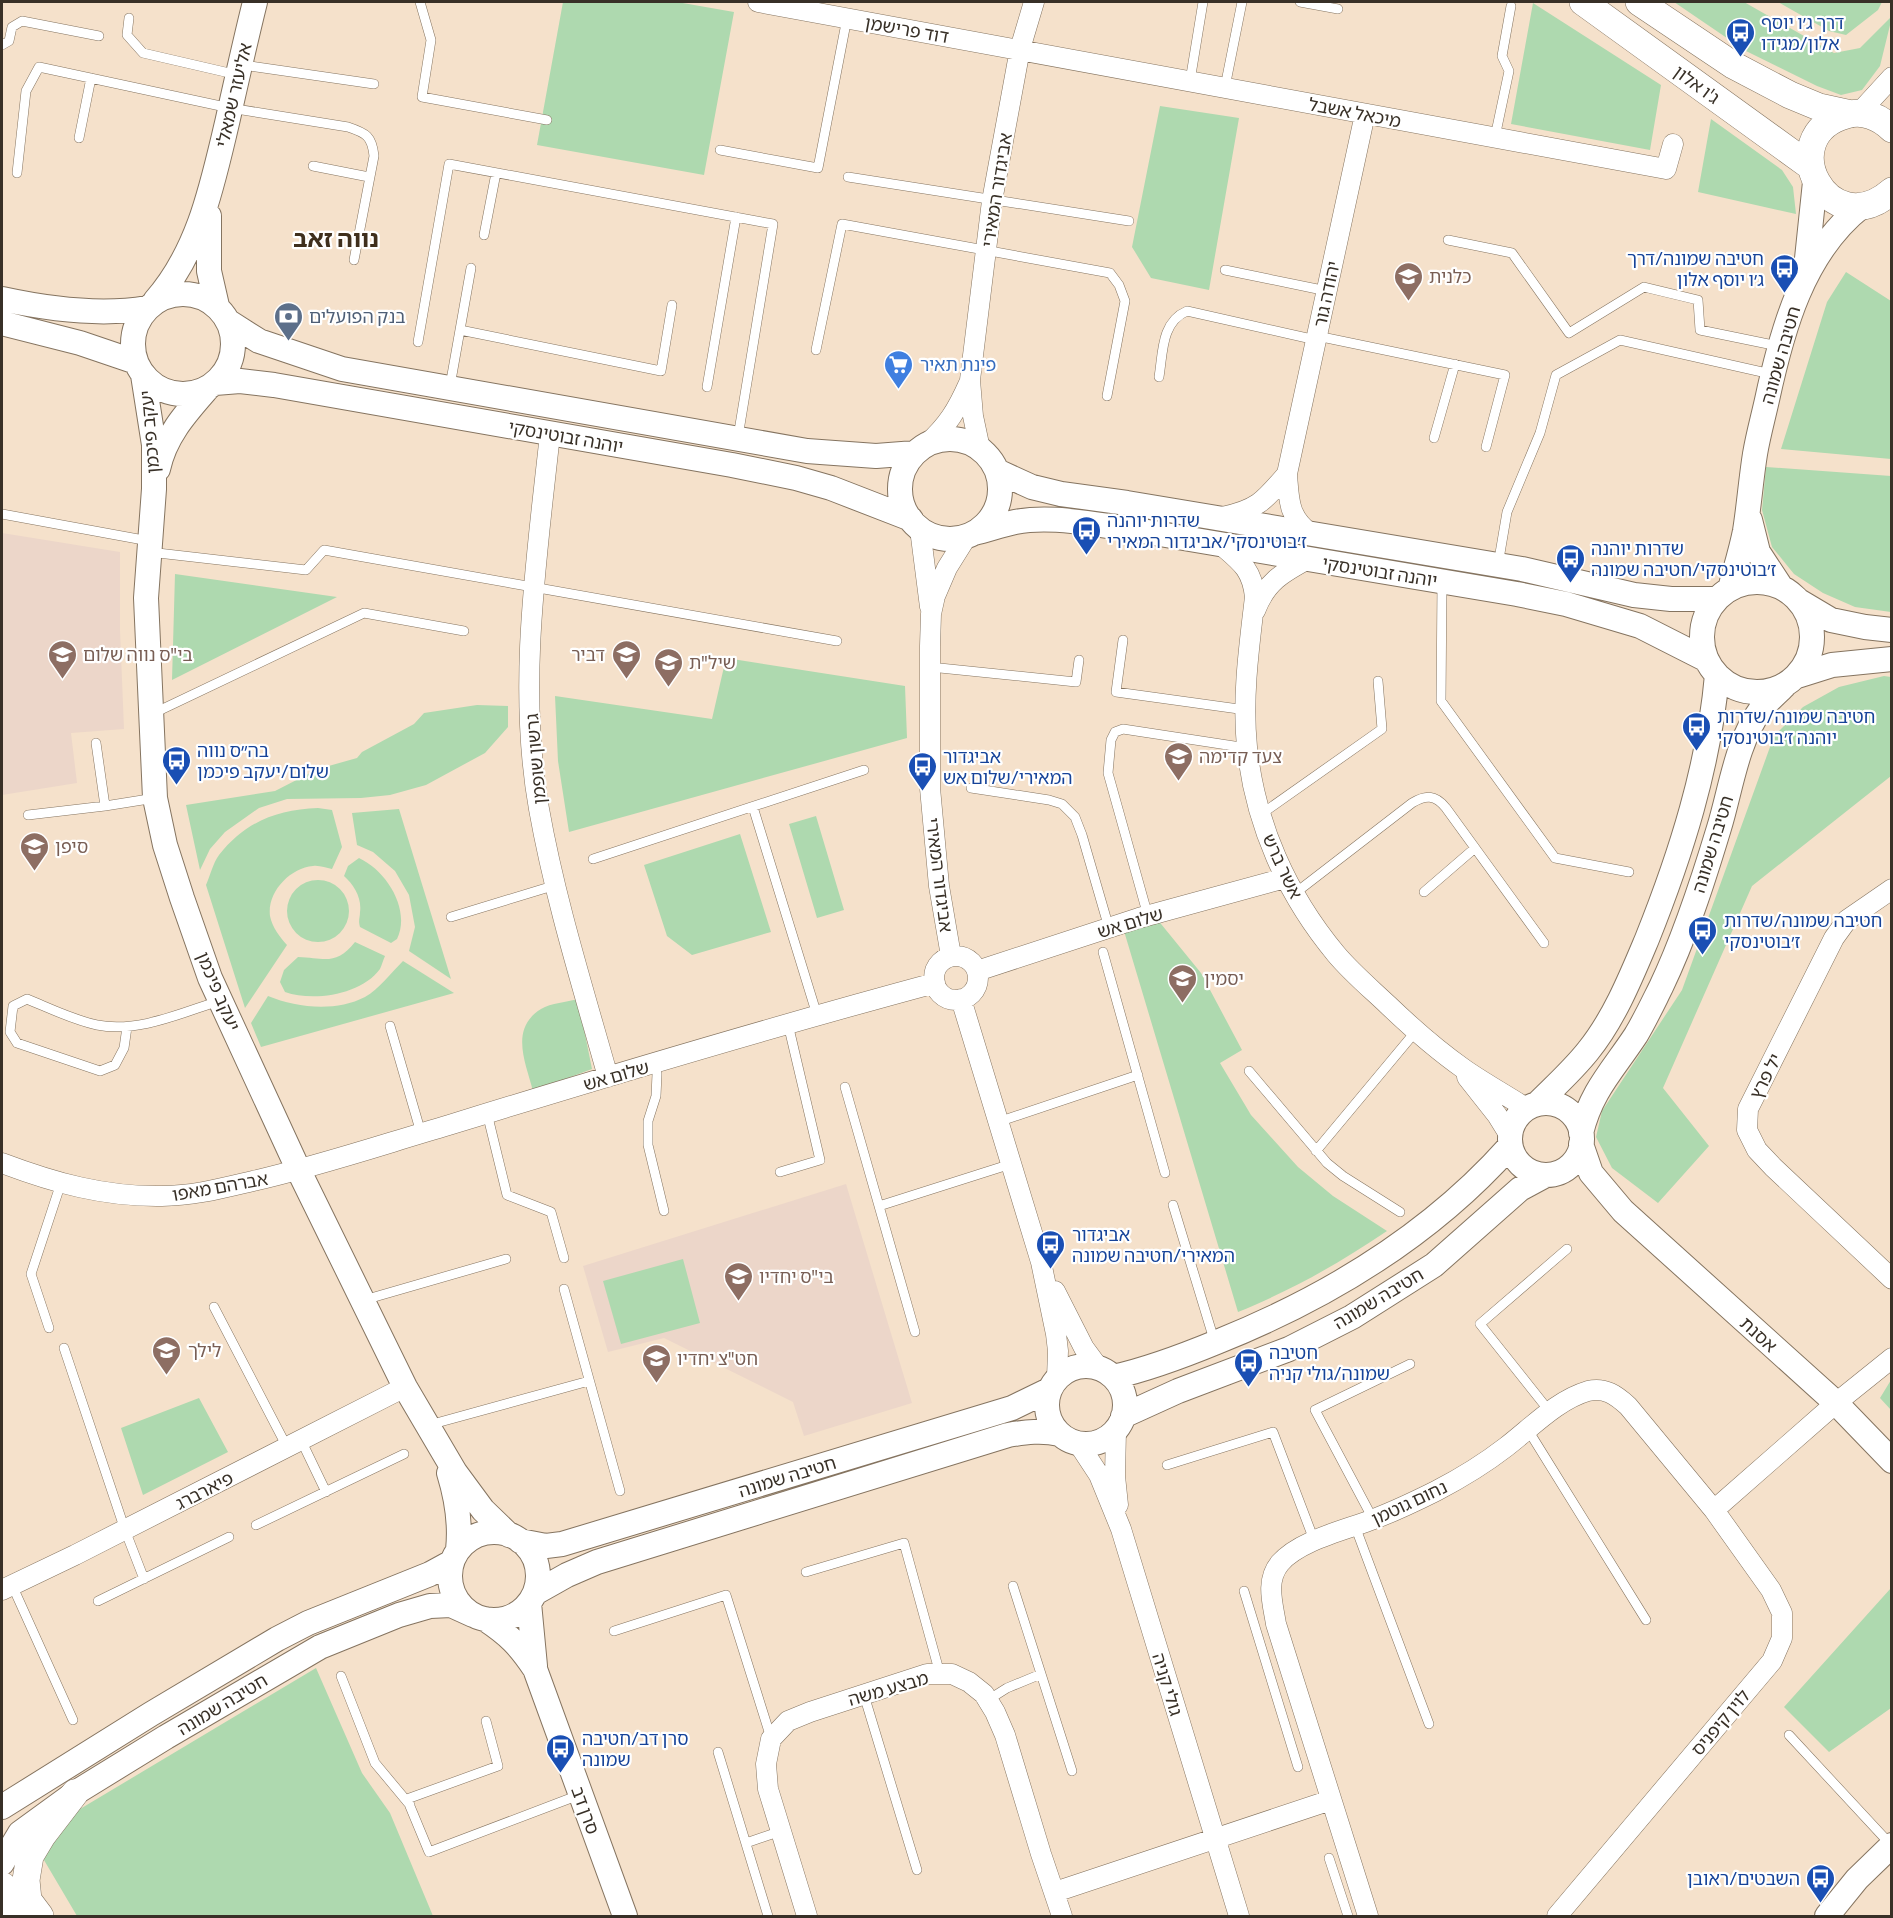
<svg xmlns="http://www.w3.org/2000/svg" width="1893" height="1918" font-family="Commissioner,'Noto Sans Hebrew',sans-serif">
	<style>
		.education { fill: #ecd6c9 }
		.green { fill: #aed9af }
		.lines { fill: none; stroke-linecap: round; stroke-linejoin: round }
		.service-casing { stroke: #857460; stroke-width: 10 }
		.minor-casing { stroke: #857460; stroke-width: 21 }
		.tertiary-casing { stroke: #857460; stroke-width: 26 }
		.secondary-casing { stroke: #857460; stroke-width: 28 }
		.service { stroke: #fff; stroke-width: 9 }
		.minor { stroke: #fff; stroke-width: 20 }
		.tertiary { stroke: #fff; stroke-width: 24 }
		.secondary { stroke: #fff; stroke-width: 27 }
		.labels { text-anchor: middle; dominant-baseline: central; stroke-width: 4.5; stroke-linejoin: round; paint-order: stroke }
		.transit-label { font-size: 18px; fill: #164399; stroke: #fff; text-anchor: start }
		.street-label { font-size: 18px; fill: #383027; stroke: #fff }
		.education-label { font-size: 18px; fill: #785e54; stroke: #fff; text-anchor: start }
		.service-label { font-size: 18px; fill: #4e5e75; stroke: #fff; text-anchor: start }
		.shop-label { font-size: 18px; fill: #366cbe; stroke: #fff; text-anchor: start }
		.district-label { font-size: 24px; font-weight: bold; fill: #3f2f1d; stroke: #fff }
	</style>
	<rect width="100%" height="100%" fill="#f5e1cb"/>
	<path class="education" d="M2,533L120,552V630L124,729L71,733L77,783L2,795Z
		M846,1184L912,1403L804,1436L793,1402L664,1338L608,1352L583,1266Z"/>
	<path class="green" d="M563,2H677L734,12L704,175L537,145Z
		M1674,2H1744L1834,53L1860,48L1891,17V21L1880,66L1862,90L1841,95L1817,86L1746,51Z
		M1778,2H1882L1878,10L1846,35L1829,31Z
		M1533,3L1661,85L1650,150L1511,124Z
		M1160,106L1239,118L1209,290L1151,278L1132,247Z
		M1711,119L1782,170L1793,187L1796,214L1698,192Z
		M1846,272L1891,301V459L1781,449L1827,302Z
		M1766,467L1891,476V612L1855,607L1823,593L1794,574L1772,547L1762,510Z
		M175,574L337,597L172,680Z
		M726,658L905,686L907,738L569,832L558,761L555,696L712,719Z
		M1884,676L1891,677V776L1752,886L1663,1088L1709,1146L1658,1203L1612,1168L1596,1137L1602,1111L1682,990L1774,736L1803,707L1839,687Z
		M477,705L508,706V727L485,753L426,785L390,795L361,798L287,799L259,808L225,832L210,849L200,870L186,805L275,791L318,769L357,758L362,752L414,724L424,713Z
		M318,808L332,810L342,847L332,869C326,868 319,865 313,866C290,868 267,892 270,916C272,927 280,937 287,945L245,1008L206,885C210,876 213,863 219,855C246,821 277,810 318,808Z
		M399,809L451,979L409,951L415,927L409,895L395,871L373,852L357,845L352,813Z
		M816,816L844,910L817,918L789,824Z
		M740,834L771,932L692,955L667,936L644,865Z
		M359,858C387,871 411,910 397,939L391,943L360,927C358,920 360,918 360,912C362,898 354,885 344,876L348,866Z
		M287 911a31 31 0 1 1 62 0a31 31 0 1 1-62 0Z
		M1157,919L1201,973L1242,1050L1220,1063L1251,1115L1298,1167L1333,1196L1387,1231C1336,1265 1294,1289 1238,1312L1124,931Z
		M355,942L385,956C383,960 382,965 380,969C361,995 313,1002 285,992L280,982L284,970L298,957C325,958 336,966 355,942Z
		M403,961L454,993L261,1047L251,1023L268,996C297,1008 336,1012 365,997C379,989 391,973 403,961Z
		M578,999L592,1069L533,1091C526,1063 509,1029 541,1009C551,1003 567,1002 578,999Z
		M683,1259L700,1323L621,1344L603,1281Z
		M1891,1380V1410L1880,1398Z
		M199,1398L228,1452L143,1495L121,1428Z
		M1891,1588V1708L1829,1752L1784,1707Z
		M316,1668L362,1773L390,1813L433,1916H77L41,1855L75,1812Z"/>
	<g class="lines">
		<defs>
			<path id="service" d="M420,2L431,40L422,97L547,120
				M1300,2L1338,9
				M129,18L127,35L143,53L238,75
				M2,45L9,41L12,27L22,21L99,36
				M243,65L374,84
				M1190,81L1203,2
				M1225,87L1242,2
				M1495,137L1509,71L1502,56L1511,6
				M79,138L91,78
				M720,150L818,168L847,18
				M313,166L369,177
				M17,173L26,91L39,67L230,108L348,127C366,133 372,136 374,156L354,260
				M848,177L1129,221
				M484,235L496,173
				M1448,240L1512,253L1569,333L1644,287L1698,300L1700,330L1778,346
				M1225,270L1327,291
				M460,330L661,371L672,305
				M1317,336L1505,375L1486,447
				M418,342L449,164L773,224L738,437
				M816,350L842,224L1110,273L1119,285L1125,301L1107,396
				M1159,377C1163,353 1161,322 1187,311L1316,340
				M450,386L471,268
				M707,387L736,217
				M1434,438L1455,364
				M2,514L149,541
				M149,552L306,570L324,550L837,641
				M1498,565L1507,512L1540,433L1556,375L1620,340L1771,374
				M1442,583L1441,701L1555,858L1629,872
				M1123,640L1116,692L1246,710
				M930,667L1076,682L1079,660
				M152,714L364,613L464,631
				M96,743L105,806L155,798
				M971,788L1049,800L1062,804L1075,817L1082,835L1109,928
				M753,807L817,1015
				M28,815L105,806
				M1260,815L1382,729L1378,681
				M593,859L864,770
				M1424,892L1475,848
				M1294,894L1412,803C1425,795 1435,794 1446,808L1544,943
				M1148,916L1108,773L1111,740L1115,732L1123,729L1247,748
				M451,917L556,885
				M1103,952L1165,1173
				M390,1026L421,1133
				M127,1027L124,1048L115,1065L100,1071L17,1043L10,1032L13,1006L27,999C49,1008 73,1020 97,1025C138,1033 181,1013 219,1001
				M655,1064L657,1074L656,1096L648,1121V1145L664,1211
				M1249,1071L1327,1163L1343,1176L1400,1212
				M845,1087L915,1332
				M487,1113L507,1195L551,1212L564,1258
				M998,1122L1138,1075
				M1316,1151L1416,1031
				M780,1172L820,1160L788,1024
				M1173,1205L1215,1343
				M879,1206L1011,1164
				M564,1289L620,1491
				M364,1300L506,1259
				M214,1307L287,1447
				M49,1328L31,1274L61,1183
				M64,1348L125,1530L144,1579
				M1550,1412L1480,1324L1567,1249
				M429,1425L589,1381
				M1528,1430L1646,1620
				M301,1440L326,1492
				M1167,1465L1273,1432L1314,1540
				M1373,1519L1315,1410L1410,1364
				M256,1525L404,1454
				M1355,1526L1429,1724
				M806,1572L904,1543L940,1674
				M12,1585L73,1720
				M1013,1586L1072,1771
				M1244,1591L1298,1767
				M98,1601L229,1537
				M614,1631L726,1595L771,1738
				M341,1676L375,1763L410,1805
				M864,1695L917,1870
				M988,1700L1007,1688L1041,1674
				M486,1721L498,1766L407,1799L429,1852L579,1795
				M1789,1735L1891,1845
				M718,1752L768,1916
				M746,1843L781,1831
				M1329,1858L1348,1916"/>
			<path id="minor" d="M758,2L1666,169L1673,144
				M1859,113L1892,77
				M550,434C537,556 517,686 539,809C555,899 583,988 608,1077
				M926,445C948,425 957,410 969,383
				M980,449L973,416L970,380L992,201L1020,49L1034,2
				M1222,517C1257,510 1264,501 1287,474
				M920,529L930,607
				M1311,534C1288,517 1289,500 1287,474L1365,114
				M1220,544C1241,562 1252,569 1255,597C1249,647 1242,698 1247,747C1255,824 1287,895 1336,954C1351,972 1370,988 1388,1005C1412,1028 1437,1050 1464,1069C1484,1083 1506,1095 1526,1108
				M1255,611C1266,582 1282,573 1308,559
				M1892,889L1847,920L1834,938L1748,1109L1747,1130L1757,1150L1773,1167L1892,1279
				M951,956L939,886L930,788V646L931,614L935,596L947,568L967,536
				M934 978a22 22 0 1 1 44 0a22 22 0 1 1-44 0Z
				M977,971L1139,918L1285,878
				M961,999L1041,1262L1056,1334L1058,1351L1057,1378
				M1467,1077L1497,1115L1510,1136
				M2,1163C55,1183 105,1197 162,1196C193,1196 223,1188 253,1181C319,1166 384,1144 449,1125C611,1075 772,1027 935,983
				M1055,1291L1084,1348L1098,1367
				M1116,1430L1115,1476L1118,1505
				M1078,1443L1099,1475L1121,1529L1239,1916
				M1714,1510L1836,1403L1892,1358
				M2,1590L75,1555L405,1387
				M1055,1892L1331,1800
				M807,1916L768,1789L766,1764L771,1739L788,1721L810,1712L927,1674H952L969,1682L984,1694L995,1712L1005,1735L1041,1854L1062,1916
				M1368,1916L1276,1624C1273,1604 1265,1581 1280,1563C1300,1540 1346,1530 1374,1519C1395,1511 1416,1501 1436,1491C1461,1478 1484,1464 1506,1447C1531,1428 1557,1400 1588,1391C1605,1387 1616,1395 1628,1406L1714,1510L1771,1590L1782,1613V1638L1772,1661L1557,1916"/>
			<path id="tertiary" d="M209,216V271L217,306
				M1806,268L1815,182
				M133 344a50 50 0 1 1 100 0a50 50 0 1 1-100 0Z
				M2,299C48,309 100,316 147,308
				M155,301C199,251 212,186 227,123C236,83 245,42 255,2
				M229,322L259,341L342,369L807,451L876,456L915,453
				M2,323L80,343L136,362
				M143,375L154,445V489L146,598L155,798L165,845L182,898L210,978L299,1171L405,1387L455,1472L483,1510L509,1535
				M215,383L240,381L274,385L732,465L796,478L831,488L911,519
				M900 489a50 50 0 1 1 100 0a50 50 0 1 1-100 0Z
				M158,469C165,436 186,413 207,389
				M997,471L1032,487L1061,494L1127,503L1522,569L1634,595L1671,599H1717
				M1750,520L1758,552L1781,587
				M974,533C987,530 1001,525 1015,522C1051,515 1088,524 1124,528L1517,594L1566,604L1640,626L1707,660
				M1702 637a55 55 0 1 1 110 0a55 55 0 1 1-110 0Z
				M1730,589C1735,570 1741,551 1745,531C1749,506 1751,479 1755,454C1758,436 1763,418 1767,400C1782,330 1803,252 1862,206
				M1799,601L1831,620L1865,627L1892,630
				M1797,676L1832,665L1892,659
				M1510 1139a36 36 0 1 1 72 0a36 36 0 1 1-72 0Z
				M1537,1104C1554,1087 1573,1070 1588,1051C1614,1019 1631,977 1647,939C1681,854 1709,766 1717,675
				M1581,1133C1591,1091 1613,1070 1636,1035C1645,1020 1653,1003 1661,987C1685,937 1703,881 1719,828C1731,789 1736,743 1761,709C1768,701 1776,694 1784,686
				M1581,1144L1591,1173L1623,1211L1836,1403L1892,1461
				M1047 1405a39 39 0 1 1 78 0a39 39 0 1 1-78 0Z
				M1113,1377C1149,1369 1183,1356 1217,1342C1329,1297 1430,1236 1510,1146
				M1123,1416L1178,1391L1289,1349L1352,1317L1434,1265L1520,1189L1546,1175
				M449,1473C457,1499 461,1523 458,1550
				M450 1576a44 44 0 1 1 88 0a44 44 0 1 1-88 0Z
				M520,1541L546,1546L562,1544L1012,1408L1049,1390
				M535,1593L567,1575L597,1562L1008,1435C1026,1432 1042,1430 1060,1434
				M529,1603L535,1666
				M485,1619C509,1635 519,1645 535,1669L625,1916
				M2,1807L151,1714L277,1639L308,1623L430,1574L452,1562
				M2,1863L20,1833L75,1793L166,1737L320,1647L399,1615L430,1606L451,1605L473,1615
				M1827,1916L1857,1879L1892,1845"/>
			<path id="secondary" d="M1583,2L1810,166
				M1639,2L1733,65L1790,95L1819,107L1851,114
				M1892,129C1880,117 1863,110 1846,115C1771,136 1828,247 1892,191
				M3,1886L15,1916
				M40,1916L28,1900L26,1880L30,1856L42,1836L75,1793"/>
		</defs>
		<use href="#service" class="service-casing"/>
		<use href="#minor" class="minor-casing"/>
		<use href="#tertiary" class="tertiary-casing"/>
		<use href="#secondary" class="secondary-casing"/>
		<use href="#service" class="service"/>
		<use href="#minor" class="minor"/>
		<use href="#tertiary" class="tertiary"/>
		<use href="#secondary" class="secondary"/>
	</g>
	<defs>
		<symbol id="bus-pin" viewBox="-11 -11 22 30"><path d="M0 17L-7.5 6A9.5 9.5 0 1 1 7.5 6Z" fill="#1a4fb4" stroke="#fff"/><path d="M-5-6H5V4H4V6H2V4H-2V6H-4V4H-5ZM-3.5-4V0h7V-4ZM-3.5 1.2v1.5H-2V1.2ZM2 1.2v1.5H3.5V1.2Z" fill="#fff"/></symbol>
		<symbol id="school-pin" viewBox="-11 -11 22 30"><path d="M0 17L-7.5 6A9.5 9.5 0 1 1 7.5 6Z" fill="#8d6e63" stroke="#fff"/><path d="M0-5L7-2L0 1L-7-2ZM-4 1L0 2.5L4 1V4Q0 6-4 4Z" fill="#fff"/></symbol>
		<symbol id="bank-pin" viewBox="-11 -11 22 30"><path d="M0 17L-7.5 6A9.5 9.5 0 1 1 7.5 6Z" fill="#5c6f8a" stroke="#fff"/><path d="M-6-4H6V4H-6ZM0-2.3a2.3 2.3 0 1 0 0 4.6a2.3 2.3 0 1 0 0-4.6Z" fill="#fff"/></symbol>
		<symbol id="supermarket-pin" viewBox="-11 -11 22 30"><path d="M0 17L-7.5 6A9.5 9.5 0 1 1 7.5 6Z" fill="#3f7fe0" stroke="#fff"/><path d="M-6-5.5h2.5l.6 2H6L4.5 2H-2.5L-4.4-4H-6ZM-1.5 3.2a1.3 1.3 0 1 0 .1 0ZM3 3.2a1.3 1.3 0 1 0 .1 0Z" fill="#fff"/></symbol>
	</defs>
	<g fill-rule="evenodd">
		<use href="#bus-pin" x="1724" y="16" width="33" height="45"/>
		<use href="#bus-pin" x="1768" y="252" width="33" height="45"/>
		<use href="#school-pin" x="1392" y="260" width="33" height="45"/>
		<use href="#bank-pin" x="272" y="300" width="33" height="45"/>
		<use href="#supermarket-pin" x="882" y="348" width="33" height="45"/>
		<use href="#bus-pin" x="1070" y="514" width="33" height="45"/>
		<use href="#bus-pin" x="1554" y="542" width="33" height="45"/>
		<use href="#school-pin" x="46" y="638" width="33" height="45"/>
		<use href="#school-pin" x="610" y="638" width="33" height="45"/>
		<use href="#school-pin" x="652" y="646" width="33" height="45"/>
		<use href="#bus-pin" x="1680" y="710" width="33" height="45"/>
		<use href="#school-pin" x="1162" y="740" width="33" height="45"/>
		<use href="#bus-pin" x="160" y="744" width="33" height="45"/>
		<use href="#bus-pin" x="906" y="750" width="33" height="45"/>
		<use href="#school-pin" x="18" y="830" width="33" height="45"/>
		<use href="#bus-pin" x="1686" y="914" width="33" height="45"/>
		<use href="#school-pin" x="1166" y="962" width="33" height="45"/>
		<use href="#bus-pin" x="1034" y="1228" width="33" height="45"/>
		<use href="#school-pin" x="722" y="1260" width="33" height="45"/>
		<use href="#school-pin" x="150" y="1334" width="33" height="45"/>
		<use href="#school-pin" x="640" y="1342" width="33" height="45"/>
		<use href="#bus-pin" x="1232" y="1346" width="33" height="45"/>
		<use href="#bus-pin" x="544" y="1732" width="33" height="45"/>
		<use href="#bus-pin" x="1804" y="1862" width="33" height="45"/>
	</g>
	<g class="labels">
		<g class="transit-label">
			<text x="1761" y="22">דרך ג׳ו יוסף<tspan x="1761" dy="21">אלון/מגידו</tspan></text>
			<text x="1764" y="258" text-anchor="end">חטיבה שמונה/דרך<tspan x="1764" dy="21">ג׳ו יוסף אלון</tspan></text>
			<text x="1107" y="520">שדרות יוהנה<tspan x="1107" dy="21">ז׳בוטינסקי/אביגדור המאירי</tspan></text>
			<text x="1591" y="548">שדרות יוהנה<tspan x="1591" dy="21">ז׳בוטינסקי/חטיבה שמונה</tspan></text>
			<text x="1717" y="716">חטיבה שמונה/שדרות<tspan x="1717" dy="21">יוהנה ז׳בוטינסקי</tspan></text>
			<text x="197" y="750">בה״ס נווה<tspan x="197" dy="21">שלום/יעקב פיכמן</tspan></text>
			<text x="943" y="756">אביגדור<tspan x="943" dy="21">המאירי/שלום אש</tspan></text>
			<text x="1724" y="920">חטיבה שמונה/שדרות<tspan x="1724" dy="21">ז׳בוטינסקי</tspan></text>
			<text x="1072" y="1234">אביגדור<tspan x="1072" dy="21">המאירי/חטיבה שמונה</tspan></text>
			<text x="1269" y="1352">חטיבה<tspan x="1269" dy="21">שמונה/גולי קניה</tspan></text>
			<text x="582" y="1738">סרן דב/חטיבה<tspan x="582" dy="21">שמונה</tspan></text>
			<text x="1800" y="1878" text-anchor="end">השבטים/ראובן</text>
		</g>
		<g class="street-label">
			<text transform="translate(907 29) rotate(10)">דוד פרישמן</text>
			<text transform="translate(1697 84) rotate(36)">ג'ו אלון</text>
			<text transform="translate(233 95) rotate(-77)">אליעזר שמאלי</text>
			<text transform="translate(1355 112) rotate(11)">מיכאל אשבל</text>
			<text transform="translate(996 190) rotate(-81)">אביגדור המאירי</text>
			<text transform="translate(1326 294) rotate(-78)">יהודה גור</text>
			<text transform="translate(1780 355) rotate(-74)">חטיבה שמונה</text>
			<text transform="translate(149 432) rotate(-95)">יעקב פיכמן</text>
			<text transform="translate(566 436) rotate(10)">יוהנה זבוטינסקי</text>
			<text transform="translate(1380 571) rotate(9)">יוהנה זבוטינסקי</text>
			<text transform="translate(535 759) rotate(-95)">גרשון שופמן</text>
			<text transform="translate(1712 844) rotate(-73)">חטיבה שמונה</text>
			<text transform="translate(1283 866) rotate(65)">אשר ברש</text>
			<text transform="translate(940 875) rotate(83)">אביגדור המאירי</text>
			<text transform="translate(1130 922) rotate(-17)">שלום אש</text>
			<text transform="translate(219 991) rotate(67)">יעקב פיכמן</text>
			<text transform="translate(616 1075) rotate(-16)">שלום אש</text>
			<text transform="translate(1765 1076) rotate(-63)">יל פרץ</text>
			<text transform="translate(220 1186) rotate(-10)">אברהם מאפו</text>
			<text transform="translate(1378 1298) rotate(-31)">חטיבה שמונה</text>
			<text transform="translate(1759 1334) rotate(42)">אסנת</text>
			<text transform="translate(787 1476) rotate(-17)">חטיבה שמונה</text>
			<text transform="translate(204 1490) rotate(-27)">פיארברג</text>
			<text transform="translate(1409 1502) rotate(-25)">נחום גוטמן</text>
			<text transform="translate(1168 1684) rotate(73)">גולי קניה</text>
			<text transform="translate(888 1688) rotate(-16)">מבצע משה</text>
			<text transform="translate(222 1704) rotate(-31)">חטיבה שמונה</text>
			<text transform="translate(1720 1722) rotate(-50)">לוין קיפניס</text>
			<text transform="translate(586 1810) rotate(70)">סרן דב</text>
		</g>
		<g class="education-label">
			<text x="1429" y="276">כלנית</text>
			<text x="83" y="654">בי"ס נווה שלום</text>
			<text x="605" y="654" text-anchor="end">דביר</text>
			<text x="689" y="662">שיל"ת</text>
			<text x="1199" y="756">צעד קדימה</text>
			<text x="55" y="846">סיפן</text>
			<text x="1204" y="978">יסמין</text>
			<text x="759" y="1276">בי"ס יחדיו</text>
			<text x="188" y="1350">לילך</text>
			<text x="677" y="1358">חט"צ יחדיו</text>
		</g>
		<g class="service-label">
			<text x="309" y="316">בנק הפועלים</text>
		</g>
		<g class="shop-label">
			<text x="920" y="364">פינת תאיר</text>
		</g>
		<g class="district-label">
			<text x="336" y="237">נווה זאב</text>
		</g>
	</g>
	<rect width="1893" height="1918" fill="none" stroke="#383027" stroke-width="6"/>
</svg>
